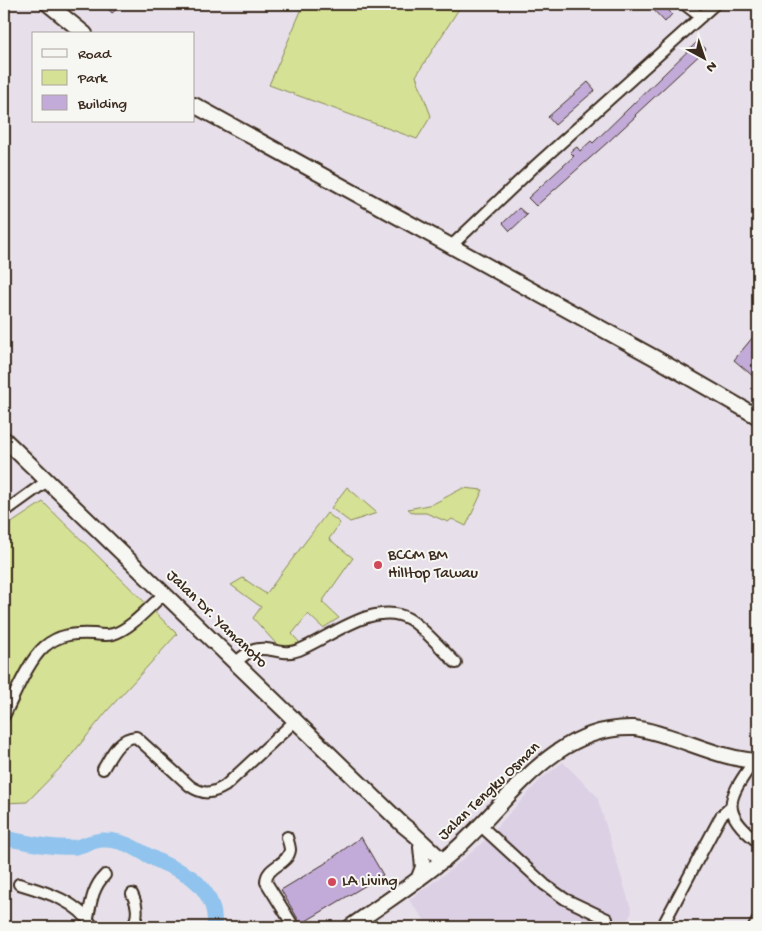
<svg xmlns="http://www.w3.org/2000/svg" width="762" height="931" font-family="'Gochi Hand',sans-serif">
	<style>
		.built { fill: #dcd0e5 }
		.green { fill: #d5e194; stroke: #888659 }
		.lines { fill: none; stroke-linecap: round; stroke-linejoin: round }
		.river { stroke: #90c3ed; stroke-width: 15 }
		.building { fill: #c3abd9; stroke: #3b2a1e }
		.street-casing { stroke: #3b2a1e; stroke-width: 14 }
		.secondary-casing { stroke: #3b2a1e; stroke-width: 18 }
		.street { stroke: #f6f6f2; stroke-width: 10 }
		.secondary { stroke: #f6f6f2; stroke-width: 14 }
		.poi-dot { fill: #d1495b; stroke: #f6f6f2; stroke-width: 2 }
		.labels { text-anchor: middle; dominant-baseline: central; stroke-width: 4; stroke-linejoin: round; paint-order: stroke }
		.poi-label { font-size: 16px; fill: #3b2a1e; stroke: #f6f6f2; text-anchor: start }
		.street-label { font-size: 16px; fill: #3b2a1e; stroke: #f6f6f2 }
	</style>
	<rect width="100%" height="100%" fill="#e7e0ea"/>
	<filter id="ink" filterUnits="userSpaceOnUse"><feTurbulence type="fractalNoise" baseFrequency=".02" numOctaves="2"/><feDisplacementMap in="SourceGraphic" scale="10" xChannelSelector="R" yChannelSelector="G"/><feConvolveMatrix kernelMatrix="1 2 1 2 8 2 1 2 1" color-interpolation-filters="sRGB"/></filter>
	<g filter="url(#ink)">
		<path class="built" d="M563,762L597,796L632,912L624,927H430L409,900L450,870L481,844L541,779Z"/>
		<path class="green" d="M304,4H462L416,76L431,116L417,139L269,85Z
			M347,487L377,513L350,522L331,508Z
			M463,488L483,490L466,526L452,519L448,522L426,513H413L408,509L433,504Z
			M43,502L177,634L107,711L65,763L27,802L4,803V528Z
			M327,513L340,523L329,539L353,558L322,602L339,618L323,628L308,614L292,634L300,643L293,647L278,646L253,618L261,607L231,585L243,578L266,594Z"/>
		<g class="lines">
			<path class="river" d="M4,838C26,842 53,849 76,847C85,845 95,839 105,840C123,840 136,849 151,857C164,865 180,869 192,878C206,889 217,908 214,927"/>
		</g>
		<path class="building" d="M104,4H123L112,13Z
			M648,4H662L672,14L665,22Z
			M698,41L706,49L635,115L636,116L608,142L536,206L528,198L574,156L570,152L577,147L580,151L591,141L593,143Z
			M588,82L595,90L555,125L548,117Z
			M519,208L527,215L510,231L503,223Z
			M758,331V371L754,377L734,360Z
			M361,837L383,875L301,924L281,890L324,864Z"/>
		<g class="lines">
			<defs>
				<path id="street" d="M684,4L701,17
					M450,247L534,167L715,4
					M4,512L47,481
					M235,663C241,658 247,652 254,650C269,645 281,657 299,650C329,638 376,599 409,619C423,627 443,651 456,663
					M4,716C14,697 28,661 44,647C59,634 75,633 94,634C100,635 107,636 113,634C131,629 150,606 164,594
					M754,761C729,798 718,810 758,842
					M103,769C111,756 118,738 136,737L190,786C203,795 212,794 225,786L295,721
					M480,825L545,885L565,899L607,919
					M287,837C288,841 290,846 290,850C288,865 266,866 266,882L294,927
					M19,884C46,892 78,901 93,927
					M132,894C138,906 139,916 132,927
					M88,918C91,902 93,887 105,875
					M662,927L721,816L731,807
					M754,927L758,920"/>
				<path id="secondary" d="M48,4L85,34
					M194,105L657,359L758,417
					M4,439L403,825L414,834L443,861
					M418,880L423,867L421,847
					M350,927C385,902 422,879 454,851C508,804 552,725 634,728C645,729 656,733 667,736C696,745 728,760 758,761"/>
			</defs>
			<use href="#street" class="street-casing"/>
			<use href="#secondary" class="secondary-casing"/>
			<use href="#street" class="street"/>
			<use href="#secondary" class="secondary"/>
		</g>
	</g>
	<g class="poi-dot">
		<circle cx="378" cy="565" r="5"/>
		<circle cx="332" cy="882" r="5"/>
	</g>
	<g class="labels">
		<g class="poi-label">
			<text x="388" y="556">BCCM BM<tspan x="388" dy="18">Hilltop Tawau</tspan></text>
			<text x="342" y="882">LA Living</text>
		</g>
		<g class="street-label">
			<text transform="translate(216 620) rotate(44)">Jalan Dr. Yamanoto</text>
			<text transform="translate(490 792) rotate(-44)">Jalan Tengku Osman</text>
		</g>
	</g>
	<rect width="762" height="931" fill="none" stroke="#f6f6f2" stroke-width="20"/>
	<rect x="10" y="10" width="742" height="911" fill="none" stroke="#3b2a1e" stroke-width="2" filter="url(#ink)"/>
	<rect x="32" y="32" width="162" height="90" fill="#f6f6f2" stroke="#aba49d"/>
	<rect x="42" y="49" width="25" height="8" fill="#f6f6f2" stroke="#aba49d"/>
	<text x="78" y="58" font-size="15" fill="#3b2a1e">Road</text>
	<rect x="42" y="70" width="25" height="15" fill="#d5e194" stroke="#aba49d"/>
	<text x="78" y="82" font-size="15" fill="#3b2a1e">Park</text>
	<rect x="42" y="95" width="25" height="15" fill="#c3abd9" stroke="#aba49d"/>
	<text x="78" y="108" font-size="15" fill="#3b2a1e">Building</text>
	<g transform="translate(704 58) rotate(140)" stroke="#f6f6f2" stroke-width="4" paint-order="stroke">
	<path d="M0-4L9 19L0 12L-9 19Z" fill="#3b2a1e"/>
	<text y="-8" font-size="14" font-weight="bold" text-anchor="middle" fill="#3b2a1e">N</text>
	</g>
</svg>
